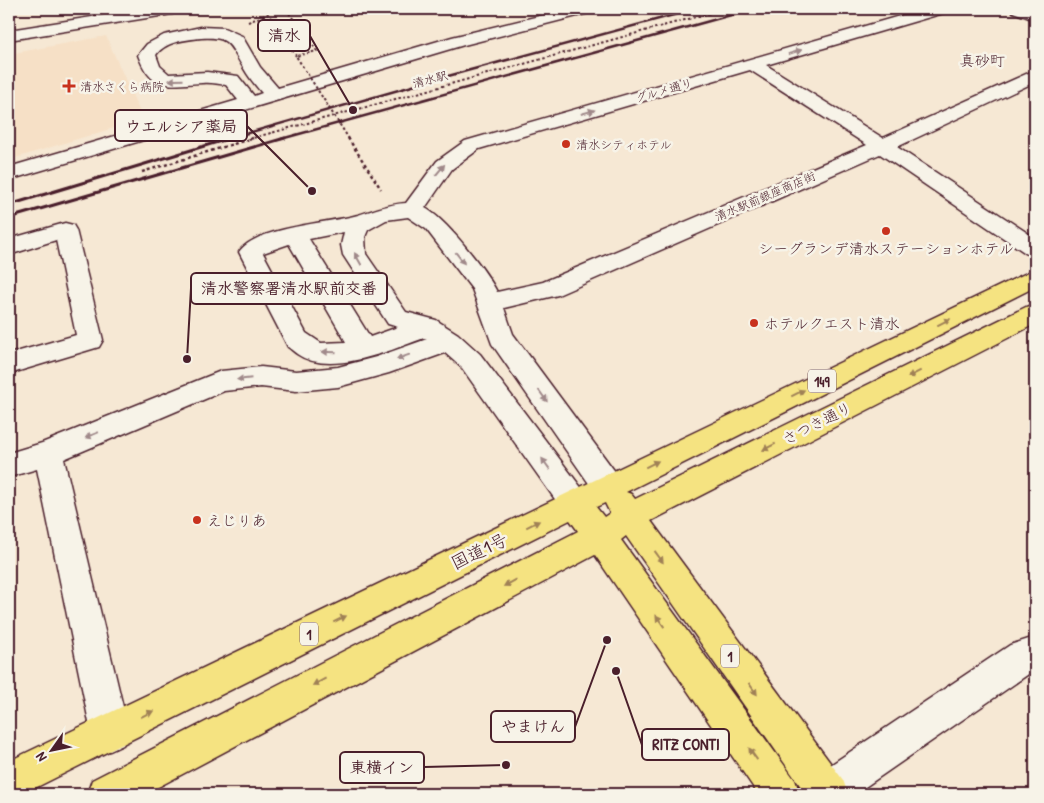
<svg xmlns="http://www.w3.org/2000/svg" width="1044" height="803" font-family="'Patrick Hand','Klee One',sans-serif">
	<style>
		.built { fill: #f6e0c6 }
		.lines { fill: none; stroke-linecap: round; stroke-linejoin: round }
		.minor-casing { stroke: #4a1f2b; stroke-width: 3 }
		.highway-casing { stroke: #4a1f2b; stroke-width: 3 }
		.path-far1 { stroke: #4a1f2b; stroke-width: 2; stroke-dasharray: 2.5 2.5; stroke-linecap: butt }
		.path { stroke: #4a1f2b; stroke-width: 2.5; stroke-dasharray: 3 3; stroke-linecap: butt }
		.minor { fill: #f7f3e8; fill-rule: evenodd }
		.highway { fill: #f5e381; fill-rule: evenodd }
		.rail-far1 { stroke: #4a1f2b; stroke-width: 2.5 }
		.rail { stroke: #4a1f2b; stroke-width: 3 }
		.path-bridge-far1 { stroke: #4a1f2b; stroke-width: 2; stroke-dasharray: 2.5 2.5; stroke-linecap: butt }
		.path-bridge { stroke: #4a1f2b; stroke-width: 2.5; stroke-dasharray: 3 3; stroke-linecap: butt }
		.oneway { fill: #a0898a }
		.oneway2 { fill: #a08156 }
		.poi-dot { fill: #c8321e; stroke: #f7f3e8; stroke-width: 2 }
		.labels { text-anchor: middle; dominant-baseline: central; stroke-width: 5; stroke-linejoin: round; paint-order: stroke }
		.far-street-label { font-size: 12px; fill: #4a1f2b; stroke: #f7f3e8 }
		.far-poi-label { font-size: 12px; fill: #4a1f2b; stroke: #f7f3e8; text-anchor: start }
		.shield { fill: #f7f3e8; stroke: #7e5f64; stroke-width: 1 }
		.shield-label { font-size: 14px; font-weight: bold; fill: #4a1f2b }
		.far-quarter-label { font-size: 15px; fill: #4a1f2b; stroke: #f7f3e8 }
		.poi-label { font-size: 15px; fill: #4a1f2b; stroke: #f7f3e8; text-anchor: start }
		.street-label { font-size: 15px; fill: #4a1f2b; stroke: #f7f3e8 }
		.near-street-label { font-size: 18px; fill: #4a1f2b; stroke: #f7f3e8 }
		.leader { fill: none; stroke: #4a1f2b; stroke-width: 2 }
		.callout-dot { fill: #4a1f2b; stroke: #f7f3e8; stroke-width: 2 }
		.callout { fill: #f7f3e8; stroke: #4a1f2b; stroke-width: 2 }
		.callout-label { font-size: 16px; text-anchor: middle; font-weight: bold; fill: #4a1f2b }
	</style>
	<rect width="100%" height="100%" fill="#f6e8d4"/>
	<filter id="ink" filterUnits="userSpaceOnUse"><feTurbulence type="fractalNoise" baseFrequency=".02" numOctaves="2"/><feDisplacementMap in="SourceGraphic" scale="10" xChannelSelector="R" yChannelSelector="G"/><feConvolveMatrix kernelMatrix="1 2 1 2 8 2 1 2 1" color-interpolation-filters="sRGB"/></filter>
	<g filter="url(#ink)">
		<path class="built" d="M106,36L143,119L9,160V54Z"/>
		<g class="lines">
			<defs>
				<path id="minor" d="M143,9H180L178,12L172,14L9,40V30Z
					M568,9H595L593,12L464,45L9,180V167L238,100L226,85C218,84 210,82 202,83C169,84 152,93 138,55L147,44L164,35L201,27L224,28L242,36L260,67L278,88L452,37ZM201,38C231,36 229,45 243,67C248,76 255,85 262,93L254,96L238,76L207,72L169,74L160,66L156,55C166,41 185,40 201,38Z
					M924,9H949L947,12L766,65L883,138L1035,70V82L897,147L1035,238V257L1027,254L880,154L558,295L504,308L513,334L619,477L623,486L619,495L608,499L597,495L492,344L472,289L426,229L408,217L386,220L368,230L365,237L366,254L406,312L436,320L458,334L480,354L586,494L590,503L586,512L575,516L564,512L462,368L445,353L389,373L338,387L296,391L261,387L224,391L64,459L129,732L123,745L110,751L97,745L91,732L37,469L9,477V453L42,443L221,371L261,367L296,371L338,367L376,357L427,339L424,338C391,350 330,377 297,354C294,352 291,349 288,347L239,252C255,227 330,223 358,215C374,210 389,204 406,203L437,161L465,141ZM750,70L867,145L543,282L497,292C486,270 446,219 425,208L452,169L479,149ZM344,232L341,245L343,255L388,324L398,327L370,337L309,239ZM289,244L346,342L321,343L306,333L263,253Z
					M1011,9L1035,10V20L1013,12Z
					M65,223L73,225L76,230L103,340L99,347L9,374V354L76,335L56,240L9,255V239Z
					M1035,637V671L1030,673L855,794H803L808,780L1010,645Z"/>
				<path id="highway" d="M1035,269V287L626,492L631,494L635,499L1026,307L1035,304V324L651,521L843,780L848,794H806L626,536L621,540L795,780L800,794H758L595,555L145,794H87L92,780L578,531L570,520L23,794H9V761ZM605,503L610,513L604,517L596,507Z"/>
			</defs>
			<use href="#minor" class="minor-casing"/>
			<use href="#highway" class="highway-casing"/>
			<path class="path-far1" d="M248,22L268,14L296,56
				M249,139L725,9"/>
			<path class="path" d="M142,172L253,138"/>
			<use href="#minor" class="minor"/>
			<use href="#highway" class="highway"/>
			<path class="rail-far1" d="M227,139L437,79L696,9
				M281,139L753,9"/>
			<path class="rail" d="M9,205L231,138
				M9,218L285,138"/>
			<path class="path-bridge-far1" d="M286,9L317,51L296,56L349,139"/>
			<path class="path-bridge" d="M348,138L381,189"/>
		</g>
		<defs><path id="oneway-solid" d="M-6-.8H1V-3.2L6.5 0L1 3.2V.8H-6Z" transform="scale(1.25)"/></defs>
		<g class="oneway">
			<use href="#oneway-solid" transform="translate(795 52) rotate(-17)"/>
			<use href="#oneway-solid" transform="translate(176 80) rotate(179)"/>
			<use href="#oneway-solid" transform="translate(588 112) rotate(-16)"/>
			<use href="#oneway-solid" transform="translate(440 170) rotate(-50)"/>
			<use href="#oneway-solid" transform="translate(460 258) rotate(52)"/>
			<use href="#oneway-solid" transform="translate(358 259) rotate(-119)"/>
			<use href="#oneway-solid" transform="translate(329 352) rotate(-178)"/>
			<use href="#oneway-solid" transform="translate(403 357) rotate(160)"/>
			<use href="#oneway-solid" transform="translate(244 379) rotate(174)"/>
			<use href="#oneway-solid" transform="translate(543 396) rotate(54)"/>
			<use href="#oneway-solid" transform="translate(92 435) rotate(157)"/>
			<use href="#oneway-solid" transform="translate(546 464) rotate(-126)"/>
		</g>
		<g class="oneway2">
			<use href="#oneway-solid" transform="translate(944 322) rotate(-26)"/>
			<use href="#oneway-solid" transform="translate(914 374) rotate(153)"/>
			<use href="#oneway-solid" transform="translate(798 393) rotate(-26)"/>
			<use href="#oneway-solid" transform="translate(769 447) rotate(153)"/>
			<use href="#oneway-solid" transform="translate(652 464) rotate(-26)"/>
			<use href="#oneway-solid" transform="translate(533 524) rotate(-26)"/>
			<use href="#oneway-solid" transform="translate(659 557) rotate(54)"/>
			<use href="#oneway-solid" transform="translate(510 583) rotate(152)"/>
			<use href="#oneway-solid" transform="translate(340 619) rotate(-26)"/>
			<use href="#oneway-solid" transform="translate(660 621) rotate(-125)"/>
			<use href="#oneway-solid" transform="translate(319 682) rotate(152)"/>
			<use href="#oneway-solid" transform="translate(753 689) rotate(54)"/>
			<use href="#oneway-solid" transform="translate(147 714) rotate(-26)"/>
			<use href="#oneway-solid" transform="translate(753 754) rotate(-125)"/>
		</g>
	</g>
	<g class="poi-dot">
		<path d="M66.5 78.5h5v5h5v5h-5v5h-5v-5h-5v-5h5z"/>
		<circle cx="566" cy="144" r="5"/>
		<circle cx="886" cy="231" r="5"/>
		<circle cx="754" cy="323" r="5"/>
		<circle cx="197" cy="520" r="5"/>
	</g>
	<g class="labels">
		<g class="far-street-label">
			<text transform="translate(430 79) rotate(-15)">清水駅</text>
			<text transform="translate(664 90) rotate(-16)">グルメ通り</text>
			<text transform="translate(765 196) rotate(-23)">清水駅前銀座商店街</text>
		</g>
		<g class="far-poi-label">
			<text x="80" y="86">清水さくら病院</text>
			<text x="576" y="144">清水シティホテル</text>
		</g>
		<g class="shield">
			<rect x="808" y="369.5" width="28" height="23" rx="4"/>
			<rect x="300" y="622.5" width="18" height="23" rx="4"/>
			<rect x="721" y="644.5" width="18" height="23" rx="4"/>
		</g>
		<g class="shield-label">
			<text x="822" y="381">149</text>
			<text x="309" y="634">1</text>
			<text x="730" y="656">1</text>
		</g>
		<g class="far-quarter-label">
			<text x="982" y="60">真砂町</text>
		</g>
		<g class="poi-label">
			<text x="886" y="248" text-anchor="middle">シーグランデ清水ステーションホテル</text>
			<text x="764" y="323">ホテルクエスト清水</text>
			<text x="207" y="520">えじりあ</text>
		</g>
		<g class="street-label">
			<text transform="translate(817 423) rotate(-27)">さつき通り</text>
		</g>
		<g class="near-street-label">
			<text transform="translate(479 551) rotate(-26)">国道1号</text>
		</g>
	</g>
	<path class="leader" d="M353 110L310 36M312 191L247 126M187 359L191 288M607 640L575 727M616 671L642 745M506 765L424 767"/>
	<g class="callout-dot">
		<circle cx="353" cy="110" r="5"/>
		<circle cx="312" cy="191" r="5"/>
		<circle cx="187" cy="359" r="5"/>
		<circle cx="607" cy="640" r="5"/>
		<circle cx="616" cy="671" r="5"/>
		<circle cx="506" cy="765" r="5"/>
	</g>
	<g class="callout">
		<rect x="258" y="20" width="52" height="31" rx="5"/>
		<rect x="115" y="110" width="132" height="31" rx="5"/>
		<rect x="191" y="273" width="196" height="31" rx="5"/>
		<rect x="491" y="711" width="84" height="31" rx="5"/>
		<rect x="642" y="729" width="87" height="31" rx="5"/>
		<rect x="340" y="752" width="84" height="31" rx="5"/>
	</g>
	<g class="callout-label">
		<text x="284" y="41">清水</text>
		<text x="181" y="132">ウエルシア薬局</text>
		<text x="289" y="294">清水警察署清水駅前交番</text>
		<text x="533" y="732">やまけん</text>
		<text x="686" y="750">RITZ CONTI</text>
		<text x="382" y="773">東横イン</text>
	</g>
	<rect width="1044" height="803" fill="none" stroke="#f7f3e8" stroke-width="30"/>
	<rect x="15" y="15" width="1014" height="773" fill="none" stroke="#4a1f2b" stroke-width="2" filter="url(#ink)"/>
	<g transform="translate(52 750) rotate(237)" stroke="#f7f3e8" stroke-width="4" paint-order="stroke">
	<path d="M0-4L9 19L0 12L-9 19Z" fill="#4a1f2b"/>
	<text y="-8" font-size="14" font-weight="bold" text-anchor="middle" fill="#4a1f2b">N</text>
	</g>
</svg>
